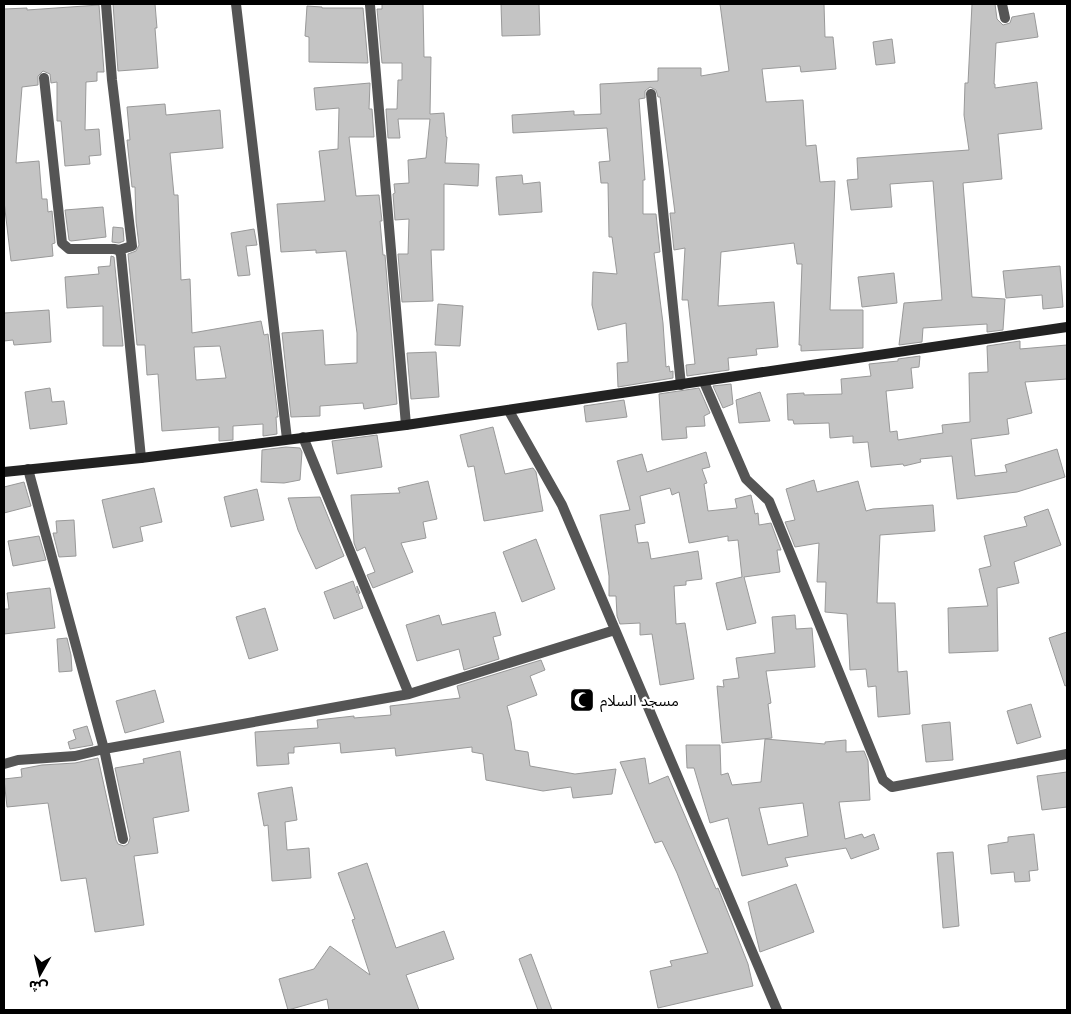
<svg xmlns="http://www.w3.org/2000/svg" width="1071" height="1014" font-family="Helvetica,'Noto Sans Arabic',sans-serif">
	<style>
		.building { fill: #c4c4c4; stroke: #999; fill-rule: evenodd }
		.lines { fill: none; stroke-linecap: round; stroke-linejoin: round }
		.street { stroke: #555; stroke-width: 10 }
		.secondary { stroke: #222; stroke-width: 10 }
		.labels { text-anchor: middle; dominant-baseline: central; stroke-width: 4.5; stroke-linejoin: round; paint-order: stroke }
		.poi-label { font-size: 15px; fill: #000; stroke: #fff; text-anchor: start }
	</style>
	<rect width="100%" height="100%" fill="#fff"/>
	<path class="building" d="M113,4H155L157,28H155L158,68L118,71Z
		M382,4H423L424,57H431L430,114L444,113L446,137H447L445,163L479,164L478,186L444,184V250H431L433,301L402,302L398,254H408L409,219L395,220L393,194L395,193L394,184L409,183L408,160L426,158L430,119H398L400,138H388L386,109H397L398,80H402V63H382L377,9H382Z
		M501,4H539L540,35L502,36Z
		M720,4H824L825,37H833L836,69L801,72L800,66L762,69L766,102L803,100L806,146L816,145L820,182L835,181L830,310H863V348L801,351V345H799L802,264H797L794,243L721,252L718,306L774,302L778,347L756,349L757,355L728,358L729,370L687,376L686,365L695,364L688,300H682L685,248L674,250L670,213H675L660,97H658L656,90L650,87L645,91V98L639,99L645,180H643V214H656L660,252L654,253L663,323L666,367L669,366L670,372L673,371V378L618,387L617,363L628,362L626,323L598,330L592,305L593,272L617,274L612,237H609L608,183H601L599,162L610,161L607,128L513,133L512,115L574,111V115L601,114L600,84L658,81V68H701V76L729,71Z
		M972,4H995L997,19L1003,25L1010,23L1012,17L1034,13L1038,37L996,43L994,84H995V88L1037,82L1042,129L998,134L1002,179L963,183L972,297L1005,299L1003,330L987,332V324L923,328L922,342L899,345L904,303L942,300L933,181L890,184L892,207L851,210L847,180L858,179L857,158L969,150L964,115L965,83H968Z
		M99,5L104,72H97V81L86,82L85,130L99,129L101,155L89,156L90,164L65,166L61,121H57V82L51,83L50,74L43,71L38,76V85L22,87L16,163L39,161L42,199H47L48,212L52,211L55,243L52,244L53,256L11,261L4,201V9L27,8V10Z
		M307,6L322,7V8H363L368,63L309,62V37L305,36Z
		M892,39L895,63L876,65L873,42Z
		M370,83L369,109H372L374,137H349L356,196L379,195L382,221H380L383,255H385L397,404L364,409L363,403L320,406V416L291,417L282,333L323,330L325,365L357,363V333L346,251L316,253V250L281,252L277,204L325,201L319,151L338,149L339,108L316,110L314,88Z
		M165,104L166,115L220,110L223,148L170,153L174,195H178L181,280L190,279L192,333L261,321L264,335L268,334L278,417H276L277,434L263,436V424L233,426V440L219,441V427L162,431L158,374L147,375L145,345H137L128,254L136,251L139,245L136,221L135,187H132L127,140H130L127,107ZM220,346L226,378L196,380L194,347Z
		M522,175L523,184L540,182L542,212L499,215L496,177Z
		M103,207L106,237L71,241L69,240L65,210Z
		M113,227L123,228L124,241L119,243L112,242Z
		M254,229L257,245L246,246L250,275L238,276L231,233Z
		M111,256L114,257L123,346H103V306L67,308L65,277L99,274L98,267L110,266Z
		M1060,266L1063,307L1043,309L1042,295L1006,298L1003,271Z
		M894,273L897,303L862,307L858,277Z
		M438,304L463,306L460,346L435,345Z
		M49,310L51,342L14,345L13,340L4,341V313Z
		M1020,341V349L1067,345V379L1025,382L1032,413L1007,419L1009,434L971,439L975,476L1007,472L1005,465L1057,449L1065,477L1017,492L957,499L952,456L920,459L921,462L904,466L903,464L871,467L868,442L853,443V436L830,438L829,423L794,424L793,420H788L787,394L804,393V395L842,394L841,379L871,376L869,364L898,361V359L920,356L919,367L911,368L913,388L886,391L890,432L897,431L898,440L943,433L942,425L970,422L969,373L988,372L987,346Z
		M436,352L439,397L411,399L407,353Z
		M731,384L733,404L723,408L713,386Z
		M50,388L52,402L64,401L67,424L30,429L25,392Z
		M699,388L710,413L704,416L705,426L686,427L687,438L662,440L659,394Z
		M760,392L770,421L739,423L736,400Z
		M624,400L627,417L586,422L584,406Z
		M493,427L505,474L533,468L536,472L543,511L484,521L474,466L468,467L460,435Z
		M377,435L382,467L337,474L332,441Z
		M286,447L300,448L302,452L300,480L284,483L261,482L262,450Z
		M706,452L710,467L702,469L707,483L704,484L708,511L737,508L735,499L751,495L755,514L758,513L759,525L771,523L781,550H777L780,572L744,577L756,623L727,630L716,583L742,577L738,540L728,541V536L689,543L679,492L672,495L670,488L640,496L645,523L635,525L638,543L648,542L651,559L698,551L702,579L686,581V585L674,586L676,624L685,623L694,679L660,685L652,634L640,635V623L620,624L617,616L616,596H609V576L600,515L630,510L617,461L642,454L647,472Z
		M814,480L817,492L858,481L866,511L873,509L933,505L935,531L880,535L877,603H895L898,672L907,671L910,714L878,717L876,686L868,687L866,669L850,670L847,614L825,612L826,582H817L819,543L795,547L785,522L795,520L786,489Z
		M428,481L437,519L423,522L426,538L401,543L413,572L373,588L367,575L375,572L365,547L357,551L354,543L351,495L400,493L398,488Z
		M24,482L31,506L4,513V487Z
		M154,488L162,522L140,527L143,541L113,548L102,500Z
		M257,489L264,520L231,527L224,497Z
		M320,497L344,556L316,569L298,530L288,498Z
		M1048,509L1061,545L1014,562L1019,583L997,588L998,651L949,653L948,608L988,606L979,569L991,566L984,536L1027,526L1024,517Z
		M74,520L76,556L59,557L53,533H57L56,521Z
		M39,536L46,560L13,566L8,541Z
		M536,539L555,589L522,602L503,552Z
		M353,581L357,593V586L360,593L358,594L363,608L334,619L324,592Z
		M50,588L55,628L4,634V609H9L7,593Z
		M265,608L278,650L249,659L236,617Z
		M495,612L501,635L493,637L499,659L464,670L459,649L417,661L406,625L439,615L442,625Z
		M795,615L796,629L812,628L815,667L766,671L771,703L768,704L772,738L722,743L717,686L724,687L723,680L739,678L736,658L775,653L772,617Z
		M1067,632V685L1065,686L1049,638Z
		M67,638L71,655L72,671L59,672L57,639Z
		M541,660L545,670L530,676L537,695L507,706L511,721L515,750L528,752L530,766L575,774L616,769L612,794L573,798L571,787L543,791L486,780L483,754L472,752V747L396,756L395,748L341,753L340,743L294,747V753H288L289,764L257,766L255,732L318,728L317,720L354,716V718L391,715L390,706L460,698L457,686Z
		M155,690L164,722L125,733L116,701Z
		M1031,704L1041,737L1017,744L1007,711Z
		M950,722L953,760L926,762L922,725Z
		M87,726L93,745L70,749L68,742L76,739L73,730Z
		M765,739L825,744V742L846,740V752L864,751L868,761L870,800L839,802L845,839L862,834L864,838L874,834L879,849L851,859L846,848L785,858L788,866L742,876L728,818L710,823L694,768H687L686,745H720L721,775L728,773L732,785L761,782ZM803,803L808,836L768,845L759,808Z
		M180,751L189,811L153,818L158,853L134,856L144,925L95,932L86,878L61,881L48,803L7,807L4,779L22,777L21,769L42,765L75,763L98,758L116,840L118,844L124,846L128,844L130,838L115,768L144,763L143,759Z
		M645,758L649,784L668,776L716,889L718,888L730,918L748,964L753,986L658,1008L650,971L672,966L670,961L708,953L677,873L662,841L655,843L620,762Z
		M1067,772V807L1042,810L1037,776Z
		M292,787L297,820L285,822L287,850L309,848L311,878L272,881L268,825L264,826L258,793Z
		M1034,834L1038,870L1029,871L1030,881L1015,882L1014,872L991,874L988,845L1008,842V837Z
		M953,852L959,926L943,928L937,853Z
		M367,863L396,948L444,931L454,959L406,975L419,1010H329L327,999L288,1010L279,979L314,969L330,946L370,975L352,920L355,919L338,873Z
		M796,884L814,932L760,952L748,902Z
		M531,954L552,1010H538L519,959Z"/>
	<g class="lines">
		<path class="street" d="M106,4L112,80L132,246L119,250
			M236,4L287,439
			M1002,4L1005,18
			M370,5L406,425
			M44,78L62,243L69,249H114L119,250L121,255L141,458
			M651,94L681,385
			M704,382L746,479L769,501L883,780L892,787L1067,754
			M509,411L562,505L777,1010
			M303,437L409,694
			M28,469L104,749L123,839
			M4,764L18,760L75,756L104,749L409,694L615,630"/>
		<path class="secondary" d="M4,472L141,458L406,425L1067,327"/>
	</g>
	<defs>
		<symbol id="mosque-square" viewBox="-11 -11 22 22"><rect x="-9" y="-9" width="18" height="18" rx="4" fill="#000" stroke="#fff"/><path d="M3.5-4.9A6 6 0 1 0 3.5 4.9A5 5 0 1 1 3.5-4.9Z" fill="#fff"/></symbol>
	</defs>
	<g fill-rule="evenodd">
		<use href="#mosque-square" x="568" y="686" width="28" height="28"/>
	</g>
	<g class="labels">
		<g class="poi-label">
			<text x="600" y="700">مسجد السلام</text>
		</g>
	</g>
	<rect width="1071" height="1014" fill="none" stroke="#000000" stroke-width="10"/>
	<g transform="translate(40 974) rotate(188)" stroke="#ffffff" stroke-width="4" paint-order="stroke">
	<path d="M0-4L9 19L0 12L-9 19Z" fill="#000000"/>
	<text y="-8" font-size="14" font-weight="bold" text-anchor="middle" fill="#000000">ش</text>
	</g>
</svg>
